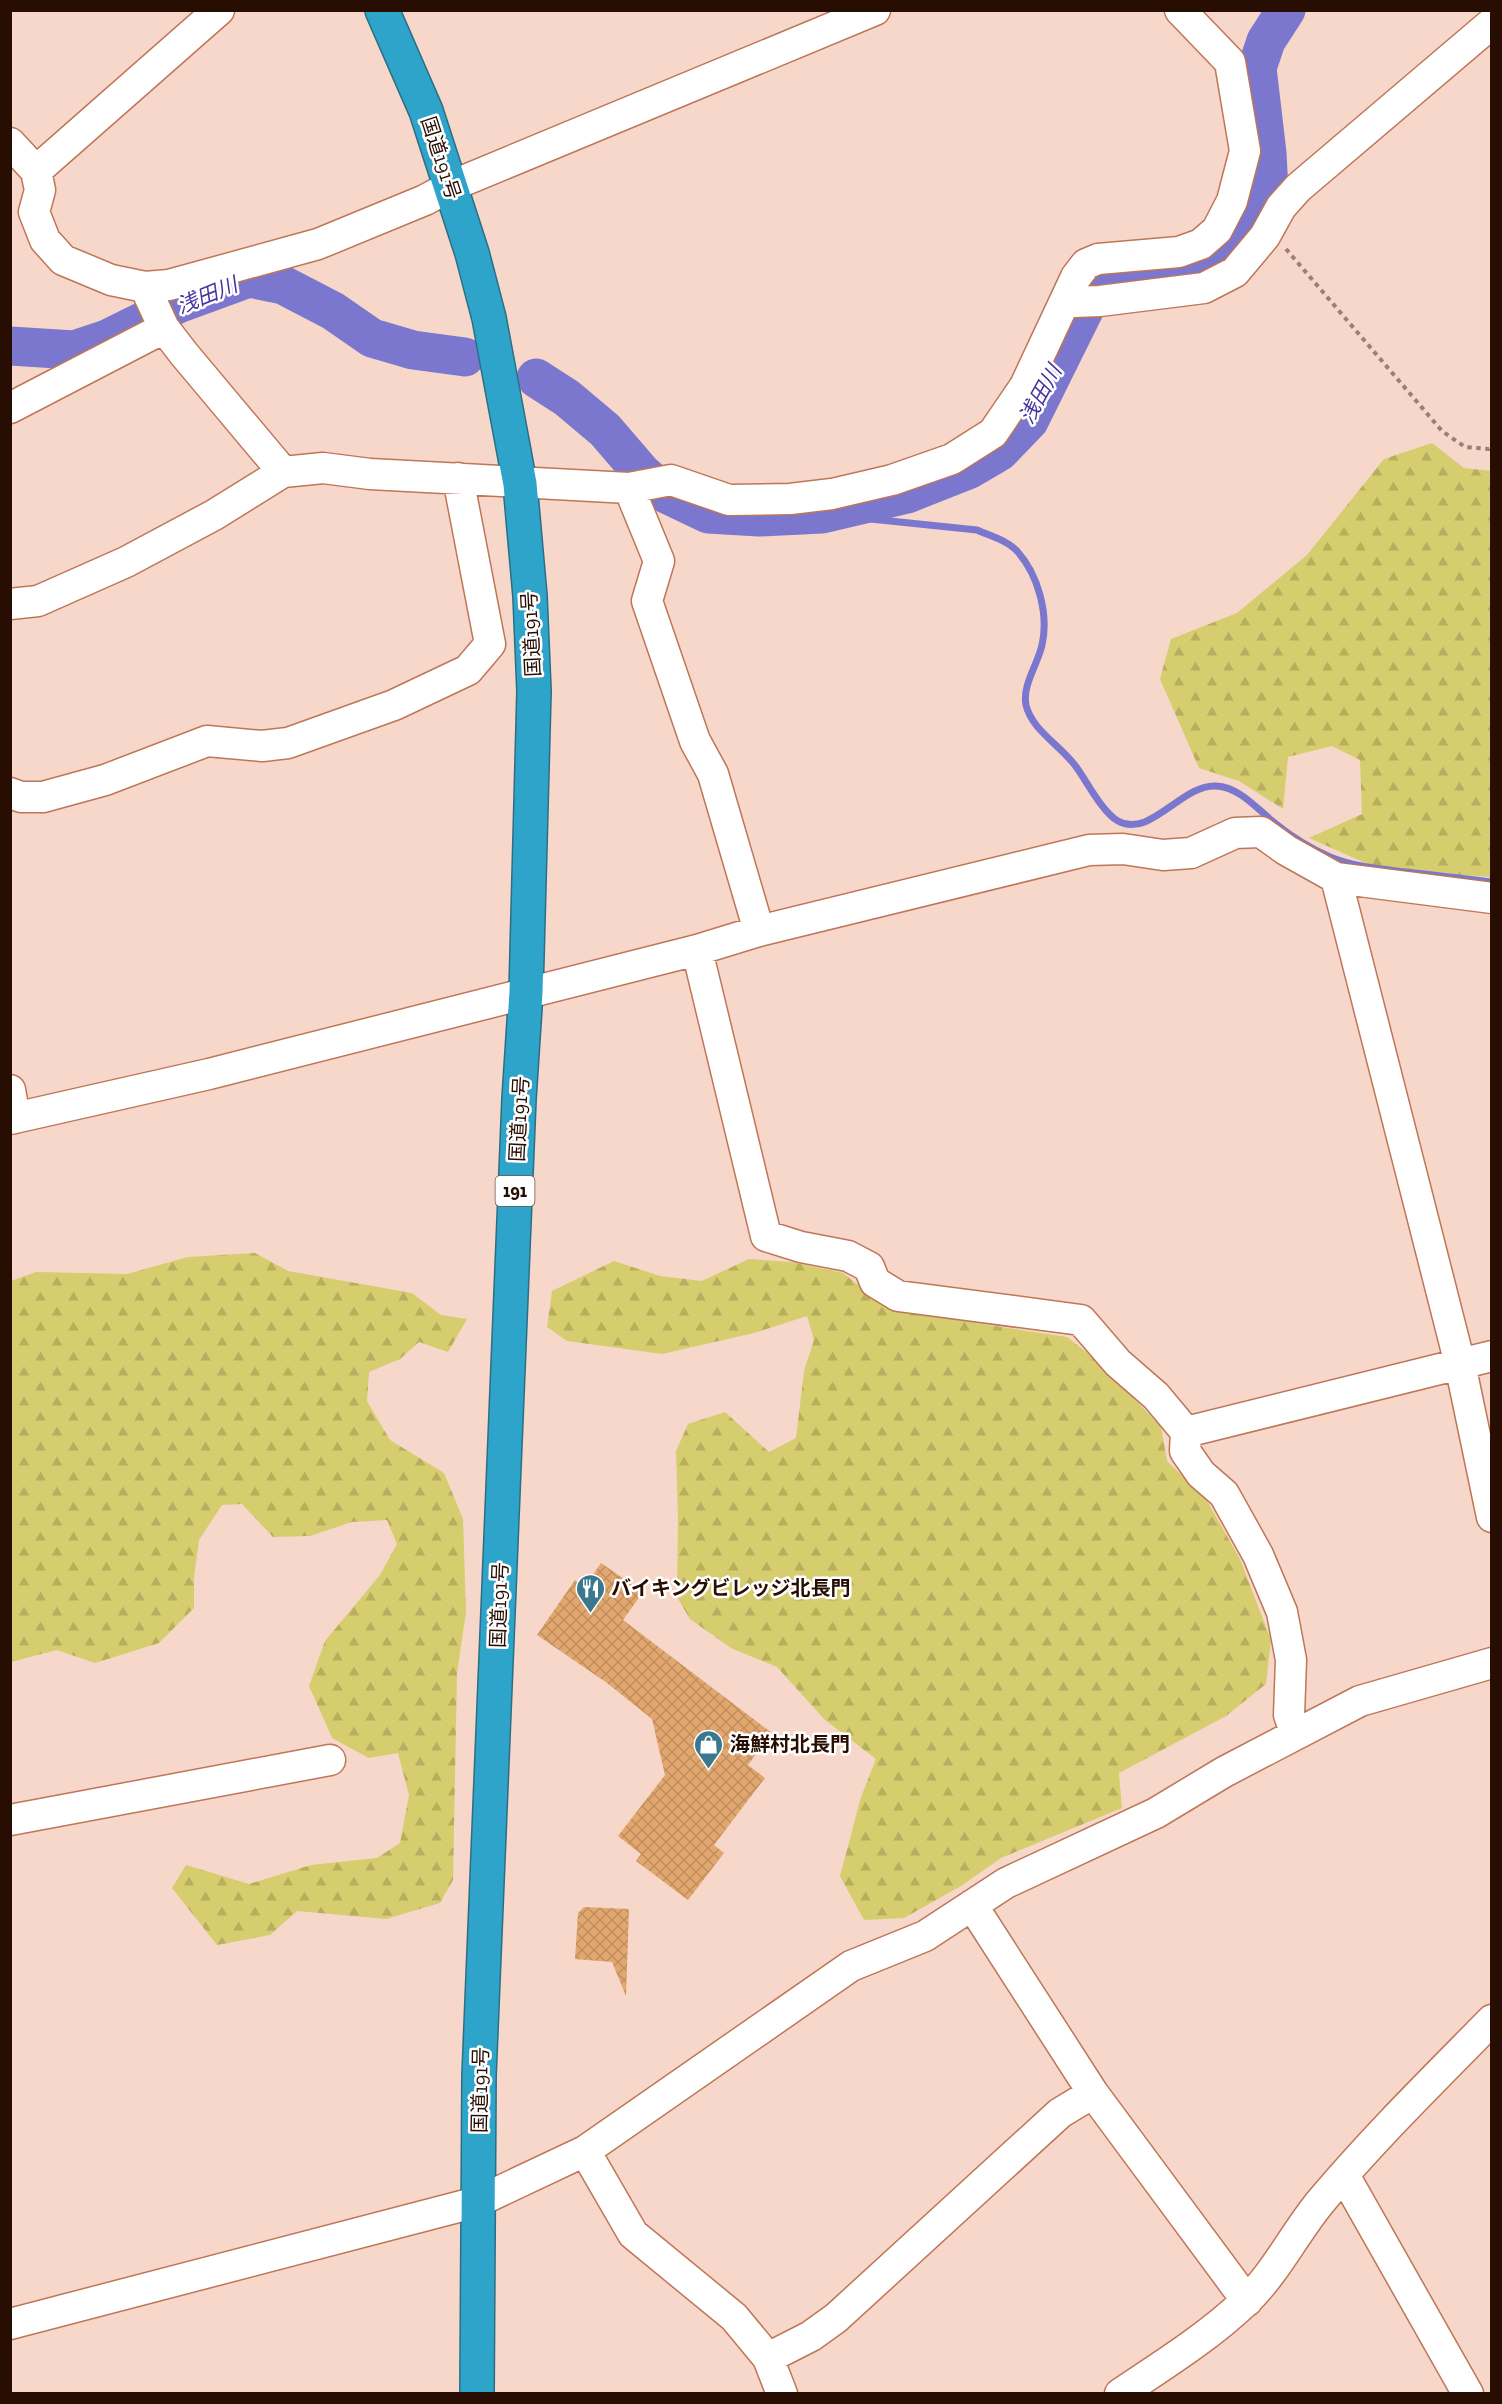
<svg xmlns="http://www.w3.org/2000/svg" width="1502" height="2404" font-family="'Zilla Slab','Noto Sans JP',serif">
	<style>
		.forest { fill: url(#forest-firs) }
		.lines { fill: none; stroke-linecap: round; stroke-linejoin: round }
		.stream { stroke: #7c77ce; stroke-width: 7 }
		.river { stroke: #7c77ce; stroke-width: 39 }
		.building { fill: url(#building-cross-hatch) }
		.minor-casing { stroke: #be7657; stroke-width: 33 }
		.highway-casing { stroke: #2c6f84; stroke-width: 36 }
		.path { stroke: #9d8073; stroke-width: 4; stroke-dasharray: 4.5 4.5; stroke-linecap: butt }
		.minor { stroke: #fff; stroke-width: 30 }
		.highway { stroke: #2ea4ca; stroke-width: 33 }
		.labels { text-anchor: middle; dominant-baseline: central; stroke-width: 5; stroke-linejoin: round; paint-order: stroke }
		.shield { fill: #fff; stroke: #68564e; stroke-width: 1.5 }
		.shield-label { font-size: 18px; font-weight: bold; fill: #280d02 }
		.street-label { font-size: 20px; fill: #280d02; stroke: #fff }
		.poi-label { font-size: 20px; font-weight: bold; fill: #280d02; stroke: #fff; text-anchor: start }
		.water-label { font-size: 21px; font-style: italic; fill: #47359d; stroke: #fff }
	</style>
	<defs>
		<pattern id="forest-firs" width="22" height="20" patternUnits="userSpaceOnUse" patternTransform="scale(1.5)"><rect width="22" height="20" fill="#d5cd6e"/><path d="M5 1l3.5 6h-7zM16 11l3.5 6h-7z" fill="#b7af5e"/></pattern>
		<pattern id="building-cross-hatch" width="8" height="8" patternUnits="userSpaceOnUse" patternTransform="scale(1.5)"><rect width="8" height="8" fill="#e1a76e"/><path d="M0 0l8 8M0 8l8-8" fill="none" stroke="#c18f5e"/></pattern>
	</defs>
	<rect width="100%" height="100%" fill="#f7d7c9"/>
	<path class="forest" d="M1432,443L1464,468L1491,471V877L1379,869L1309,838L1362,814L1360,760L1332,746L1288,757L1283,809L1239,781L1199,768L1160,679L1171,639L1237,613L1307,555L1384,459Z
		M255,1253L288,1271L412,1293L441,1315L467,1319L448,1352L419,1342L400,1359L369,1372L367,1401L390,1440L444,1473L463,1519L466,1612L457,1673L453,1880L440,1903L386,1919L297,1911L270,1935L217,1945L172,1888L186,1865L249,1884L311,1865L377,1858L400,1843L409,1795L398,1753L369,1758L332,1738L309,1686L325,1641L380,1575L397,1544L387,1520L352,1522L310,1536L273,1537L242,1504L222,1505L199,1540L194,1577V1608L159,1643L95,1663L57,1650L11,1662V1281L36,1272L127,1274L188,1257Z
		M749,1259L791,1262L843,1273L881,1303L916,1314L1067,1337L1100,1363L1161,1427L1167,1461L1206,1499L1240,1559L1271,1640L1266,1684L1226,1716L1119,1773L1122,1808L1001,1858L961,1886L904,1918L864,1920L840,1876L861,1797L876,1759L825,1720L777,1667L731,1648L690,1619L677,1597L678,1519L676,1451L688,1424L725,1412L769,1452L796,1438L804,1371L814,1340L807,1316L754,1333L662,1354L567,1341L547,1327L552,1291L614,1261L660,1276L702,1281Z"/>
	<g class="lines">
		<path class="stream" d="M822,514L977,530C990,536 1007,540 1017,551C1038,574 1049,614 1042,645C1038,664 1022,685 1026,705C1032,731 1062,746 1077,768C1087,782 1103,813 1118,821C1150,839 1182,784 1216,786C1240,787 1258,810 1276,824C1292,837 1312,849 1330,857C1354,867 1381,869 1406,872C1434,875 1463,878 1492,882"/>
		<path class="river" d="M10,346L74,350L107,339L178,304L249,278L283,285L333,311L372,338L413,350L465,357
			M536,378L567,398L605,430L642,473L666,494L708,514L759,517L822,514L907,494L970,469L999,452L1029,421L1092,294L1111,283L1167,280L1209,270L1236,249L1258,220L1269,191L1267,153L1257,68L1266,41L1286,10"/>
	</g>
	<path class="building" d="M601,1563L643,1592L623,1620L772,1733L748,1765L765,1778L714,1845L724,1853L688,1900L636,1861L641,1854L618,1836L665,1775L652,1719L607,1683L537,1635L575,1580L584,1587Z
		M584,1907L629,1909L626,1996L612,1962L575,1959L578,1913Z"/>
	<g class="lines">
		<defs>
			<path id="minor" d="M10,143L36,171L40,190L34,212L45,240L63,260L111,280L145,287L169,285L318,244L425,200L451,186L875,10
				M36,171L219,10
				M145,287L164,328L184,354L283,472
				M1066,299L1074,302L1100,301L1204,288L1235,272L1265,236L1281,207L1298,188L1492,23
				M10,408L164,328
				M629,488L659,561L647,601L695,741L713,774L759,931
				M10,604L38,601L126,562L214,515L283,472L323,468L370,474L629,488L671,480L729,500L790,499L832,494L892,480L952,459L993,433L1025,386L1076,277L1086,264L1098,259L1179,252L1201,244L1217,230L1232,201L1245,151L1230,62L1180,10
				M10,793L21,797H43L105,780L207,741L262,746L288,743L394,705L468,670L490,644L458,478
				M1336,878L1460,1364L1492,1517
				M697,950L766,1236L801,1247L848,1256L869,1267L875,1282L898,1296L1081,1320L1118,1363L1156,1396L1186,1432L1185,1451L1201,1474L1224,1494L1258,1555L1282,1612L1291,1660L1289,1715L1296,1734
				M10,1090L15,1118
				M10,1119L209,1074L697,950L759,931L1089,850L1123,849L1163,855L1191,853L1235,833L1261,832L1286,850L1336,878L1492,898
				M1186,1432L1492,1356
				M10,1820L330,1760
				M972,1905L1093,2093L1247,2301
				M585,2151L633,2234L734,2317L768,2358L782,2394
				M1344,2175L1468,2394
				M10,2324L477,2202L585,2151L851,1966L925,1936L1006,1883L1156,1813L1224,1772L1360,1701L1492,1663
				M768,2358L811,2336L836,2318L1060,2113L1093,2093
				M1120,2394C1163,2365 1207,2338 1245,2302C1276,2273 1295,2232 1322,2200C1375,2137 1434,2079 1492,2020"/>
			<path id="highway" d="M382,10L426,111L472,253L489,318L520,484L530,596L534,691L526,992L519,1099L479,2076L477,2394"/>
		</defs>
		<use href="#minor" class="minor-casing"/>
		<use href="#highway" class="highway-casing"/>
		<path class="path" d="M1286,249L1442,431L1465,447L1489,449L1492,447"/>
		<use href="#minor" class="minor"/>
		<use href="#highway" class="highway"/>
	</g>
	<defs>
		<symbol id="restaurant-pin" viewBox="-11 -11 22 30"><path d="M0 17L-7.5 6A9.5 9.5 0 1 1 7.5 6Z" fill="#3b788e" stroke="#fff"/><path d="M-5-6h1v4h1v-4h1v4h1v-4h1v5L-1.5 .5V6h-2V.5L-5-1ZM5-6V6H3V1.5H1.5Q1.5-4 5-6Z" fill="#fff"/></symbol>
		<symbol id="shop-pin" viewBox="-11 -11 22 30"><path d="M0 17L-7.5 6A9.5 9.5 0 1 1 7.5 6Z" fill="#3b788e" stroke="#fff"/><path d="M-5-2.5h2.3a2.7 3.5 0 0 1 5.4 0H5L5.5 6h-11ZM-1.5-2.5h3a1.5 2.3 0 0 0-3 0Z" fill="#fff"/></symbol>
	</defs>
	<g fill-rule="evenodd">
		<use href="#restaurant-pin" x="574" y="1572" width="33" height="45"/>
		<use href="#shop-pin" x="692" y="1728" width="33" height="45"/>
	</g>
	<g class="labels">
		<rect class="shield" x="495.5" y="1176" width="39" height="30" rx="4.5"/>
		<g class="shield-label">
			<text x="515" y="1191">191</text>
		</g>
		<g class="street-label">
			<text transform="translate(441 158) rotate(72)">国道191号</text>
			<text transform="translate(531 634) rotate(-93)">国道191号</text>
			<text transform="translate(519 1119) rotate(-87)">国道191号</text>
			<text transform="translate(499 1605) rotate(-88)">国道191号</text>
			<text transform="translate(480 2090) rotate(-89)">国道191号</text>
		</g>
		<g class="poi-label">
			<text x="611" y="1588">バイキングビレッジ北長門</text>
			<text x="730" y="1744">海鮮村北長門</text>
		</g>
		<g class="water-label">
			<text transform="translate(207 295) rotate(-22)">浅田川</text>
			<text transform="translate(1040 394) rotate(-61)">浅田川</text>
		</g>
	</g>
	<rect width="1502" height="2404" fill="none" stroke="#280d02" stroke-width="24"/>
</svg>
